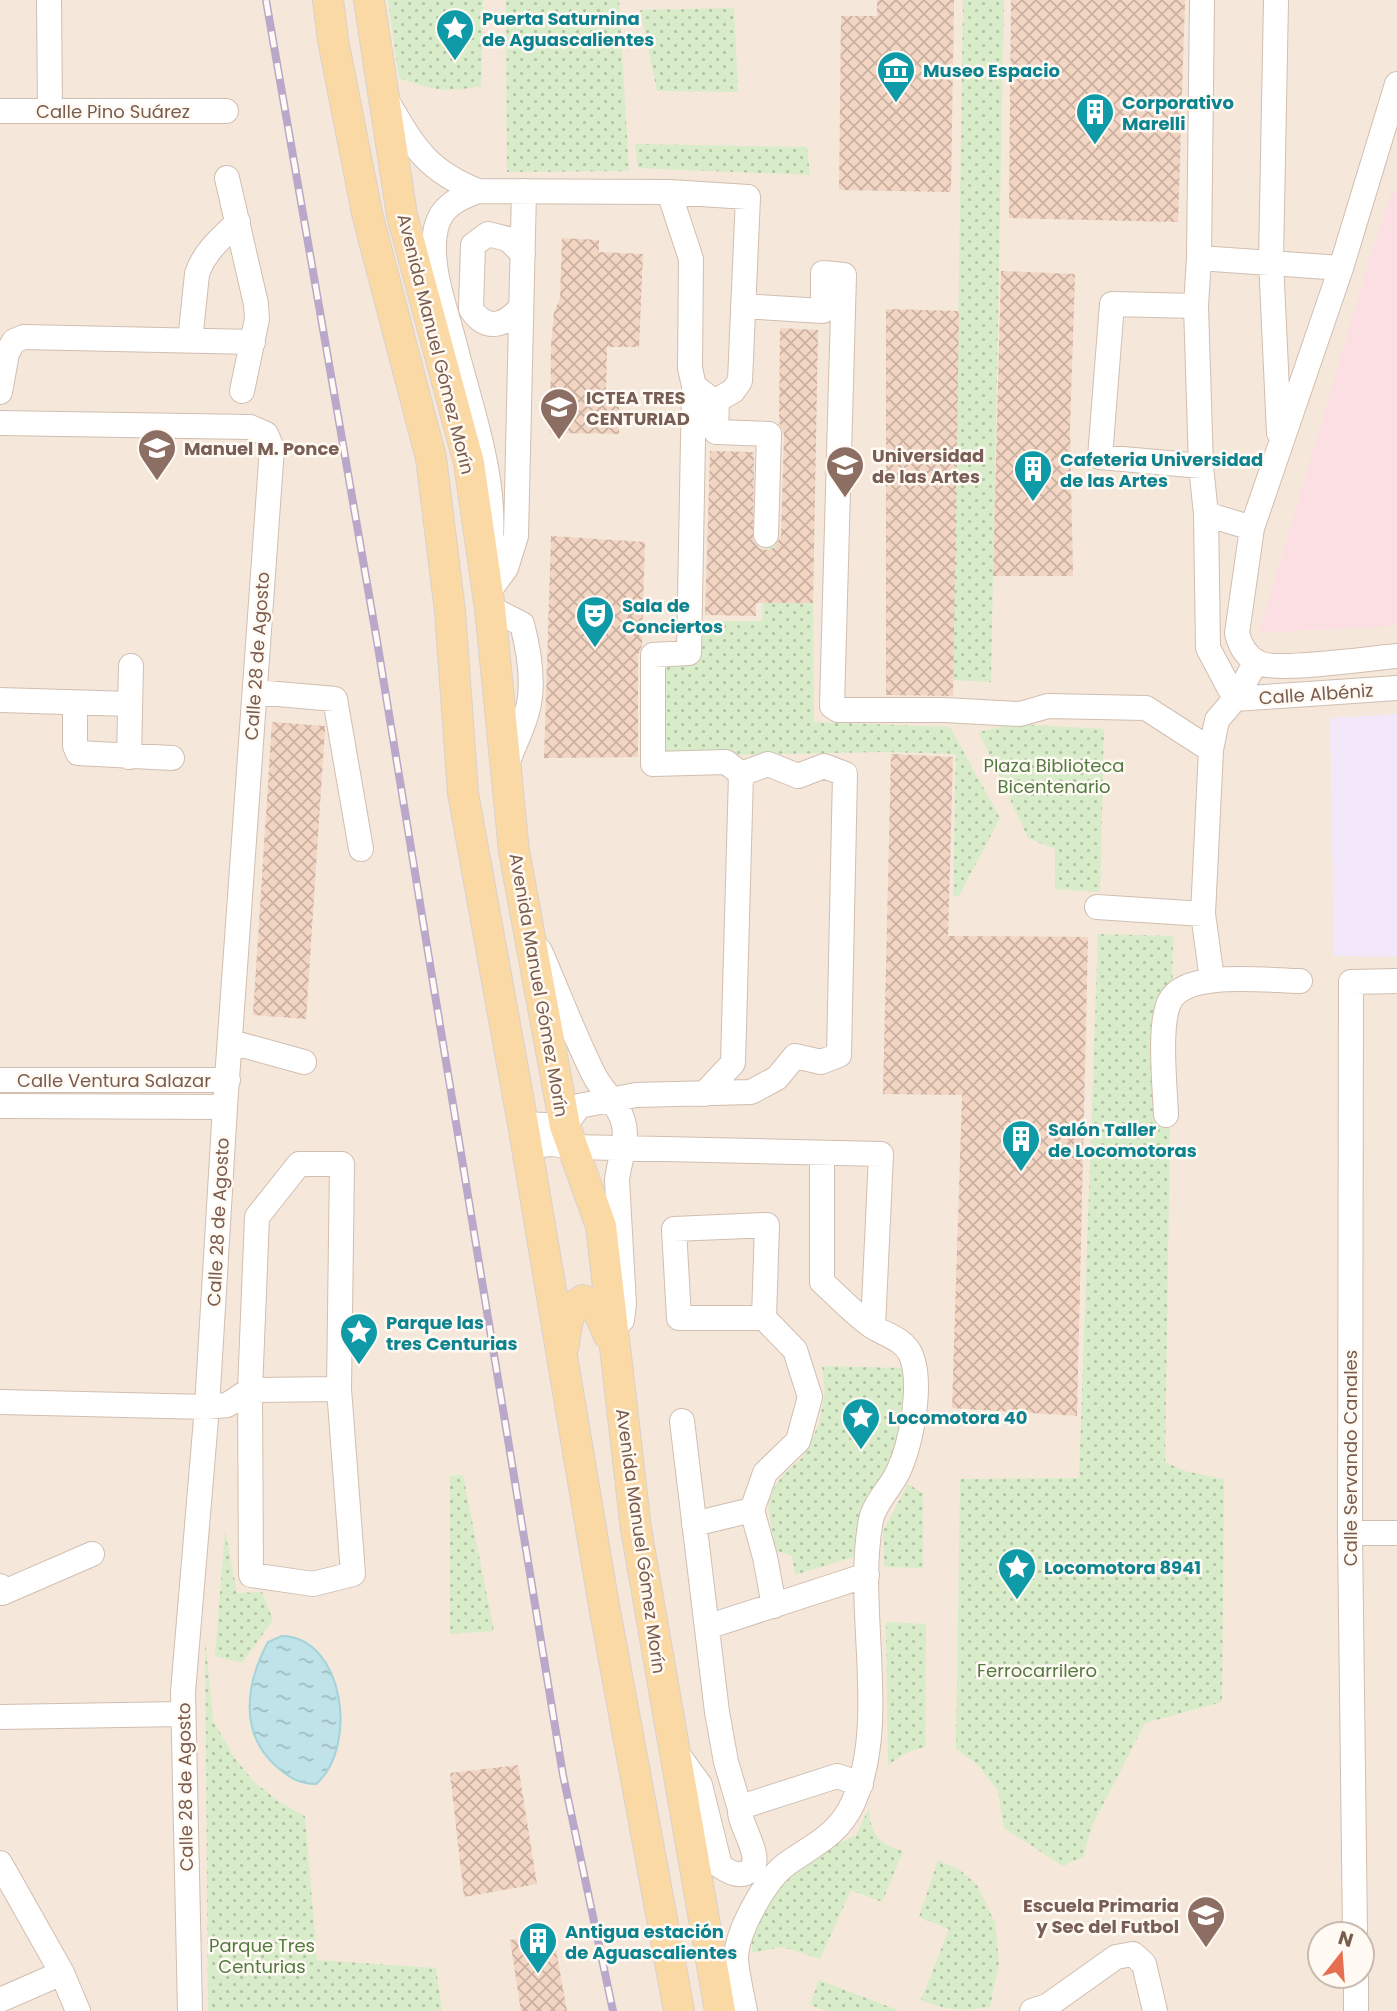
<svg xmlns="http://www.w3.org/2000/svg" width="1397" height="2011" font-family="Poppins,sans-serif">
	<style>
		.residential { fill: #f5e8da; fill-rule: evenodd }
		.education { fill: #f3e8fa }
		.medical { fill: #fbdfe3 }
		.park { fill: url(#park-dots) }
		.water { fill: url(#water-ripples); stroke: #a5d3da; stroke-width: 2 }
		.building { fill: url(#building-cross-hatch) }
		.lines { fill: none; stroke-linecap: round; stroke-linejoin: round }
		.minor-casing { stroke: #d1beb0; stroke-width: 26 }
		.major-casing { stroke: #dad1cd; stroke-width: 32 }
		.minor { stroke: #fff; stroke-width: 24 }
		.major { stroke: #fbd9a5; stroke-width: 30 }
		.rail-casing { stroke: #b9a8c9; stroke-width: 8 }
		.rail { stroke: #fffaf3; stroke-width: 5; stroke-dasharray: 16; stroke-linecap: butt }
		.labels { text-anchor: middle; dominant-baseline: central; stroke-width: 5; stroke-linejoin: round; paint-order: stroke }
		.culture-label { font-size: 18px; font-weight: bold; fill: #0d838f; stroke: #fffaf3; text-anchor: start }
		.street-label { font-size: 18px; fill: #7a5c4d; stroke: #fffaf3 }
		.education-label { font-size: 18px; font-weight: bold; fill: #785e54; stroke: #fffaf3; text-anchor: start }
		.park-label { font-size: 18px; fill: #537a41; stroke: #fffaf3 }
	</style>
	<defs>
		<pattern id="park-dots" width="8" height="8" patternUnits="userSpaceOnUse" patternTransform="scale(1.75)"><rect width="8" height="8" fill="#d8ecc9"/><path d="M2 2h.1M6 6h.1" fill="none" stroke="#b4c2a5" stroke-width="1.8" stroke-linecap="round"/></pattern>
		<pattern id="water-ripples" width="26" height="14" patternUnits="userSpaceOnUse" patternTransform="scale(1.75)"><rect width="26" height="14" fill="#bfe3e8"/><path d="M2 4q2-2 4 0t4 0M15 11q2-2 4 0t4 0" fill="none" stroke="#a0bbbe"/></pattern>
		<pattern id="building-cross-hatch" width="8" height="8" patternUnits="userSpaceOnUse" patternTransform="scale(1.75)"><rect width="8" height="8" fill="#f3d5c3"/><path d="M0 0l8 8M0 8l8-8" fill="none" stroke="#cab0a1"/></pattern>
	</defs>
	<rect width="100%" height="100%" fill="#fdf6ec"/>
	<path class="residential" d="M0,0H1397V2011H0ZM1320,1934H1362V1976H1320Z"/>
	<path class="education" d="M1397,714V957L1334,956L1330,718Z"/>
	<path class="medical" d="M1392,191H1397V626L1259,633L1370,258Z"/>
	<path class="park" d="M388,0H483L481,86C447,93 431,90 399,78Z
		M506,0H619L629,171L507,172Z
		M963,0H1004L991,682L953,680Z
		M734,8L738,92L657,91L640,10Z
		M635,144L807,147L810,175L638,168Z
		M766,535L777,536V602L813,603L814,722L950,727L1000,818L959,896H953L956,754L886,752L664,756L662,665L698,664L699,621H762Z
		M1015,724L1104,729L1100,892L1055,889V849L1028,838L979,732Z
		M1098,934L1173,936L1165,1462L1185,1471L1224,1479L1222,1702L1145,1723L1092,1826L1083,1857L1063,1866L1004,1828L998,1791L978,1765L956,1749L960,1479L1079,1478Z
		M822,1366L904,1368L909,1399L900,1453L860,1555L795,1575L792,1556L775,1550L768,1504L775,1486L784,1474L803,1457L819,1424L825,1392Z
		M463,1475L494,1631L450,1634V1476Z
		M908,1484L923,1493V1568L884,1567L883,1531Z
		M225,1530L237,1593L262,1592L273,1620L242,1663L215,1656Z
		M886,1622L926,1624L925,1747L906,1753L888,1765Z
		M205,1637L213,1720L234,1757L254,1782L281,1803L305,1816L317,1960L436,1968L442,2011H208Z
		M869,1808C870,1834 878,1844 903,1851L882,1902L851,1890L820,1959L782,1947L752,1953V1932L780,1883L827,1849L856,1835Z
		M938,1860L960,1870L977,1885L995,1923L999,1962L990,2007C960,2011 948,2011 921,2000L949,1929L919,1917Z
		M819,1980L900,2011H827L810,2005Z"/>
	<path class="water" d="M282,1636C344,1637 359,1747 316,1784C299,1784 290,1778 277,1767C238,1733 246,1683 268,1642Z"/>
	<path class="building" d="M877,0H954L951,192L839,190L841,16H877Z
		M1011,0H1185L1178,222L1009,218Z
		M562,238L599,240V252L643,254L639,347H607L606,389H619V434L550,433L551,346L554,312L560,298Z
		M1001,271L1075,274L1070,430L1073,576H993Z
		M886,309L959,311L953,696L886,695Z
		M780,328L818,330L813,603H756V616L705,615L710,451L754,452L753,541L759,548L766,550L774,548L781,536L784,434L779,423Z
		M551,536L645,542L642,645L638,655V757L544,758Z
		M272,722L325,726V729L306,1019L253,1015Z
		M891,754L953,757L948,936L1088,937L1077,1416L952,1408L962,1095L883,1094Z
		M518,1765L537,1884L464,1897L450,1773Z
		M553,1933L567,2011H521L510,1940Z"/>
	<g class="lines">
		<defs>
			<path id="minor" d="M49,0L50,111
				M1202,0L1199,258L1196,306L1201,466L1206,514L1208,648L1235,699
				M1276,0L1271,261L1279,433
				M1397,84L1341,268L1252,528L1237,633C1240,646 1246,657 1259,663C1278,672 1371,658 1397,656
				M387,101C414,147 426,170 478,191
				M0,111H226
				M227,178L256,304L257,319L242,391
				M669,192L691,259L690,368L694,386L707,396
				M1199,258L1341,268
				M743,306L823,311V273L844,275L832,706L838,710H944L1020,714L1048,706L1146,708L1211,750
				M1196,306L1112,304L1100,457L1201,466
				M521,307C506,325 487,333 471,309L473,245L488,234L508,239L523,254
				M190,341L197,274C204,252 221,238 238,222
				M694,386L689,653L653,655V764L726,762L741,774
				M0,392L7,353L14,341L24,337L253,342
				M717,400L716,432L769,434L766,535
				M0,423L250,427L266,434L272,448L225,1107L207,1407L183,1692L190,2011
				M1206,514L1252,528
				M491,547C491,534 492,522 491,509C489,457 466,390 453,338C444,304 428,262 436,228C441,206 459,198 478,191L669,192L748,197L740,381L733,391L717,400
				M487,594L506,568L516,536L524,191
				M490,608L522,624C529,651 535,685 527,712C522,730 513,747 507,764
				M255,692L335,699L361,849
				M1235,699L1397,688
				M0,700L130,704
				M75,703V746L78,753L172,758
				M129,757L131,666
				M1097,907L1203,914
				M540,951C558,992 574,1035 594,1075C602,1091 618,1103 623,1121C629,1141 619,1160 617,1180L624,1304L622,1320
				M1212,979L1203,914L1211,750L1217,720L1235,699L1256,662
				M231,1042L304,1062
				M0,1080H228
				M704,1094L733,1063L741,774
				M0,1106L225,1107
				M1166,1115C1165,1088 1158,1023 1170,1001C1186,969 1270,981 1300,981
				M523,1124L565,1126L579,1106L636,1095L751,1092L777,1078L795,1056L821,1062L839,1055L845,774L824,766L798,776L768,764L741,774
				M526,1146L553,1144L574,1147L881,1154L873,1327
				M299,1164H342L339,1389L353,1574L313,1584L251,1575L250,1390L257,1217Z
				M764,1318H679L674,1229L767,1225L764,1318L795,1350L810,1397L798,1441L765,1473L752,1510L765,1557L774,1606
				M0,1402L207,1407L227,1405L250,1390L339,1389
				M694,1524L752,1510
				M1350,1533H1397
				M0,1586L2,1593L92,1554
				M707,1627L867,1575
				M0,1717L183,1714
				M676,1752L700,1785L720,1866C727,1871 737,1877 746,1873C769,1862 738,1826 740,1809L726,1762L717,1712L682,1421
				M740,1809L744,1806L837,1776L861,1784
				M0,1863L62,1973L78,2011
				M1355,1934L1350,1533L1351,982L1397,981
				M1356,1976V2011
				M0,2000L62,1973
				M745,2011C742,1994 737,1976 736,1959C736,1932 766,1878 788,1863C815,1844 838,1835 853,1803C890,1721 854,1608 871,1520C874,1504 890,1488 897,1474C911,1446 923,1384 911,1355C904,1339 886,1335 873,1327C855,1315 838,1296 822,1282V1154
				M1032,2011L1047,2006L1116,1957L1133,1954L1144,1964L1155,2011"/>
			<path id="major" d="M328,0L333,40L367,213L431,458L450,611L463,793L523,1124L603,1600L679,2011
				M369,0L402,215L469,463L490,608L514,851L565,1126L601,1226L636,1529L720,2011
				M564,1345C566,1329 567,1308 583,1300L596,1306L608,1334"/>
		</defs>
		<use href="#minor" class="minor-casing"/>
		<use href="#major" class="major-casing"/>
		<use href="#minor" class="minor"/>
		<use href="#major" class="major"/>
		<defs>
			<path id="rail" d="M266,0L377,641L563,1775L613,2011"/>
		</defs>
		<use href="#rail" class="rail-casing"/>
		<use href="#rail" class="rail"/>
	</g>
	<defs>
		<symbol id="sight-pin" viewBox="-11 -11 22 30"><path d="M0 17L-7.5 6A9.5 9.5 0 1 1 7.5 6Z" fill="#0f9aa8" stroke="#fffaf3"/><path d="M0-6L1.8-2.2L6-1.7L2.9 1.2L3.7 5.4L0 3.3L-3.7 5.4L-2.9 1.2L-6-1.7L-1.8-2.2Z" fill="#fff"/></symbol>
		<symbol id="museum-pin" viewBox="-11 -11 22 30"><path d="M0 17L-7.5 6A9.5 9.5 0 1 1 7.5 6Z" fill="#0f9aa8" stroke="#fffaf3"/><path d="M0-6L6-3V-2H-6V-3ZM-5-1h2V3h-2ZM-1-1h2V3h-2ZM3-1h2V3H3ZM-6 4H6V6H-6Z" fill="#fff"/></symbol>
		<symbol id="building-pin" viewBox="-11 -11 22 30"><path d="M0 17L-7.5 6A9.5 9.5 0 1 1 7.5 6Z" fill="#0f9aa8" stroke="#fffaf3"/><path d="M-4-6H4V6H1V3H-1V6H-4ZM-2.5-4.3h1.7v1.8h-1.7ZM.8-4.3h1.7v1.8H.8ZM-2.5-1h1.7V.8h-1.7ZM.8-1h1.7V.8H.8Z" fill="#fff"/></symbol>
		<symbol id="school-pin" viewBox="-11 -11 22 30"><path d="M0 17L-7.5 6A9.5 9.5 0 1 1 7.5 6Z" fill="#8d6e63" stroke="#fffaf3"/><path d="M0-5L7-2L0 1L-7-2ZM-4 1L0 2.5L4 1V4Q0 6-4 4Z" fill="#fff"/></symbol>
		<symbol id="university-pin" viewBox="-11 -11 22 30"><path d="M0 17L-7.5 6A9.5 9.5 0 1 1 7.5 6Z" fill="#8d6e63" stroke="#fffaf3"/><path d="M0-5L7-2L0 1L-7-2ZM-4 1L0 2.5L4 1V4Q0 6-4 4Z" fill="#fff"/></symbol>
		<symbol id="theatre-pin" viewBox="-11 -11 22 30"><path d="M0 17L-7.5 6A9.5 9.5 0 1 1 7.5 6Z" fill="#0f9aa8" stroke="#fffaf3"/><path d="M-5-5.5Q0-4 5-5.5V0Q5 5 0 6Q-5 5-5 0ZM-3.3-2.5H-1v1.5H-3.3ZM1-2.5H3.3v1.5H1ZM-2.8 1Q0 5.5 2.8 1Z" fill="#fff"/></symbol>
	</defs>
	<g fill-rule="evenodd">
		<use href="#sight-pin" x="433" y="6" width="44" height="60"/>
		<use href="#museum-pin" x="874" y="48" width="44" height="60"/>
		<use href="#building-pin" x="1073" y="90" width="44" height="60"/>
		<use href="#school-pin" x="537" y="385" width="44" height="60"/>
		<use href="#school-pin" x="135" y="426" width="44" height="60"/>
		<use href="#university-pin" x="823" y="443" width="44" height="60"/>
		<use href="#building-pin" x="1011" y="447" width="44" height="60"/>
		<use href="#theatre-pin" x="573" y="593" width="44" height="60"/>
		<use href="#building-pin" x="999" y="1117" width="44" height="60"/>
		<use href="#sight-pin" x="337" y="1310" width="44" height="60"/>
		<use href="#sight-pin" x="839" y="1395" width="44" height="60"/>
		<use href="#sight-pin" x="995" y="1545" width="44" height="60"/>
		<use href="#school-pin" x="1184" y="1893" width="44" height="60"/>
		<use href="#building-pin" x="516" y="1919" width="44" height="60"/>
	</g>
	<g class="labels">
		<g class="culture-label">
			<text x="482" y="18">Puerta Saturnina<tspan x="482" dy="21">de Aguascalientes</tspan></text>
			<text x="923" y="70">Museo Espacio</text>
			<text x="1122" y="102">Corporativo<tspan x="1122" dy="21">Marelli</tspan></text>
			<text x="1060" y="459">Cafeteria Universidad<tspan x="1060" dy="21">de las Artes</tspan></text>
			<text x="622" y="605">Sala de<tspan x="622" dy="21">Conciertos</tspan></text>
			<text x="1048" y="1129">Salón Taller<tspan x="1048" dy="21">de Locomotoras</tspan></text>
			<text x="386" y="1322">Parque las<tspan x="386" dy="21">tres Centurias</tspan></text>
			<text x="888" y="1417">Locomotora 40</text>
			<text x="1044" y="1567">Locomotora 8941</text>
			<text x="565" y="1931">Antigua estación<tspan x="565" dy="21">de Aguascalientes</tspan></text>
		</g>
		<g class="street-label">
			<text x="113" y="111">Calle Pino Suárez</text>
			<text transform="translate(436 344) rotate(76)">Avenida Manuel Gómez Morín</text>
			<text transform="translate(257 656) rotate(-86)">Calle 28 de Agosto</text>
			<text transform="translate(1316 694) rotate(-4)">Calle Albéniz</text>
			<text transform="translate(539 985) rotate(80)">Avenida Manuel Gómez Morín</text>
			<text x="114" y="1080">Calle Ventura Salazar</text>
			<text transform="translate(218 1222) rotate(-87)">Calle 28 de Agosto</text>
			<text transform="translate(1350 1458) rotate(-90)">Calle Servando Canales</text>
			<text transform="translate(641 1541) rotate(82)">Avenida Manuel Gómez Morín</text>
			<text transform="translate(185 1787) rotate(-91)">Calle 28 de Agosto</text>
		</g>
		<g class="education-label">
			<text x="586" y="397">ICTEA TRES<tspan x="586" dy="21">CENTURIAD</tspan></text>
			<text x="184" y="448">Manuel M. Ponce</text>
			<text x="872" y="455">Universidad<tspan x="872" dy="21">de las Artes</tspan></text>
			<text x="1179" y="1905" text-anchor="end">Escuela Primaria<tspan x="1179" dy="21">y Sec del Futbol</tspan></text>
		</g>
		<g class="park-label">
			<text x="1054" y="765">Plaza Biblioteca<tspan x="1054" dy="21">Bicentenario</tspan></text>
			<text x="1037" y="1670">Ferrocarrilero</text>
			<text x="262" y="1945">Parque Tres<tspan x="262" dy="21">Centurias</tspan></text>
		</g>
	</g>
	<g transform="translate(1341 1955) rotate(17)"><circle r="33" fill="#fffaf3" stroke="#cabbb1" stroke-width="2"/>
	<path d="M0-5L12 26L0 18L-12 26Z" fill="#e76f51"/>
	<text y="-10" font-size="19" font-weight="bold" text-anchor="middle" fill="#7a5c4d">N</text>
	</g>
</svg>
